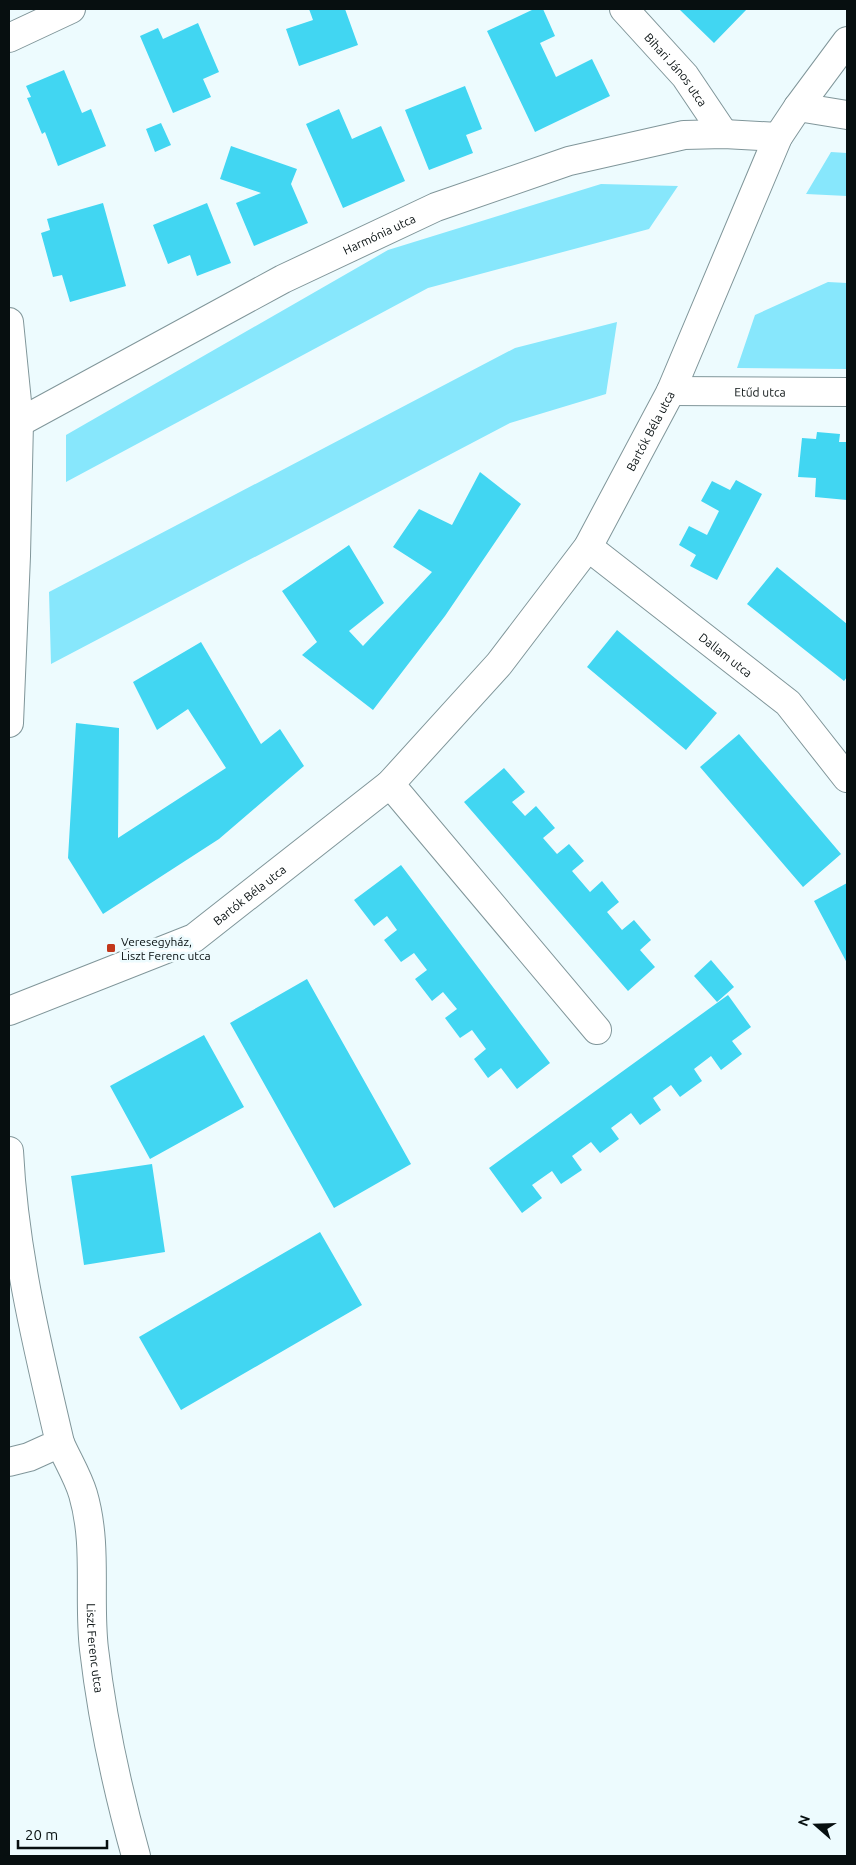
<svg xmlns="http://www.w3.org/2000/svg" width="856" height="1865" font-family="Ubuntu,sans-serif">
	<style>
		.green { fill: #87e7fc }
		.building { fill: #41d6f2 }
		.lines { fill: none; stroke-linecap: round; stroke-linejoin: round }
		.street-casing { stroke: #80969a; stroke-width: 30 }
		.street { stroke: #fff; stroke-width: 28 }
		.poi-dot { fill: #c2371b; stroke: #edfbfe; stroke-width: 2 }
		.labels { text-anchor: middle; dominant-baseline: central; stroke-width: 5; stroke-linejoin: round; paint-order: stroke }
		.street-label { font-size: 12px; fill: #070f10; stroke: #edfbfe }
		.poi-label { font-size: 12px; fill: #070f10; stroke: #edfbfe; text-anchor: start }
	</style>
	<rect width="100%" height="100%" fill="#edfbfe"/>
	<path class="green" d="M831,152L847,153V196L806,194Z
		M601,184L678,186L649,229L428,288L66,482V435L388,250Z
		M828,282L847,283V369L737,368L755,315Z
		M617,322L606,394L510,423L51,664L49,592L515,348Z"/>
	<path class="building" d="M309,9H345L358,45L299,66L286,29L313,20Z
		M534,9H543L555,36L540,43L556,77L592,59L610,96L535,132L487,31Z
		M679,9H747L714,43Z
		M198,23L219,72L203,79L211,97L173,113L140,36L158,28L163,39Z
		M64,70L82,113L91,109L106,146L58,166L45,132L42,134L27,98L31,97L26,86Z
		M465,86L482,129L466,135L473,153L429,170L405,110Z
		M339,109L352,139L381,126L405,181L343,208L306,124Z
		M161,123L171,145L155,152L146,129Z
		M231,146L297,169L291,184L308,223L254,246L236,203L261,193L220,179Z
		M103,203L126,286L70,302L62,275L53,277L41,233L50,230L47,219Z
		M207,203L231,263L197,276L190,255L168,264L153,225Z
		M817,432L840,434L839,442H847V500L815,497L816,478L798,477L802,438L816,439Z
		M480,472L521,504L445,616L373,710L302,655L317,642L282,591L349,545L384,603L349,631L363,646L432,572L393,547L419,509L452,525Z
		M736,480L762,494L717,580L690,566L696,555L679,545L689,526L707,535L719,511L701,501L712,481L730,490Z
		M777,567L847,624V677L844,681L747,604Z
		M617,630L717,713L686,750L587,667Z
		M201,642L261,744L280,729L304,766L219,839L103,914L68,858L76,723L119,728L118,838L226,768L188,709L157,730L133,682Z
		M739,734L841,854L803,887L700,767Z
		M504,768L525,792L512,802L525,816L536,806L555,828L543,838L557,854L569,844L584,861L572,871L590,892L602,881L619,902L607,912L622,930L634,920L651,940L640,950L655,967L628,991L464,802Z
		M401,865L550,1063L517,1089L501,1068L488,1078L474,1059L486,1049L472,1030L460,1038L445,1018L457,1009L443,992L432,1001L415,979L427,970L414,953L401,962L384,940L397,930L387,916L374,926L354,900Z
		M847,883V963L814,901Z
		M711,960L734,987L717,1002L694,976Z
		M307,979L411,1164L334,1208L230,1023Z
		M728,995L751,1027L732,1041L742,1054L721,1070L711,1056L694,1069L702,1081L680,1097L671,1085L653,1098L661,1110L640,1125L631,1113L611,1128L619,1139L600,1153L591,1142L572,1156L582,1170L561,1184L552,1171L532,1185L542,1198L522,1213L489,1168Z
		M204,1035L244,1107L150,1159L110,1086Z
		M152,1164L165,1252L84,1265L71,1176Z
		M320,1232L362,1305L181,1410L139,1337Z"/>
	<g class="lines">
		<defs>
			<g id="street">
				<path id="s1" d="M624,9L685,76L724,134"/>
				<path d="M9,38L71,9"/>
				<path d="M798,107L847,115"/>
				<path d="M9,322L19,422L16,556L9,723"/>
				<path id="s2" d="M671,391L847,392"/>
				<path id="s3" d="M9,428L283,279L436,207L569,161L684,135L724,134L778,137"/>
				<path id="s4" d="M588,547L788,703L847,778"/>
				<path d="M390,784L597,1030"/>
				<path id="s5" d="M9,1011L194,938L390,784L499,664L588,547L671,391L778,137L798,107L847,41"/>
				<path d="M9,1151C14,1251 37,1345 60,1443L29,1457L9,1462"/>
				<path id="s6" d="M60,1443C67,1459 78,1477 83,1494C98,1545 88,1598 94,1649C102,1719 117,1788 136,1856"/>
			</g>
		</defs>
		<use href="#street" class="street-casing"/>
		<use href="#street" class="street"/>
	</g>
	<rect class="poi-dot" x="106" y="943" width="10" height="10" rx="2.5"/>
	<g class="labels">
		<g class="street-label">
			<text stroke="none"><textPath href="#s1" startOffset="80">Bihari János utca</textPath></text>
			<text stroke="none"><textPath href="#s3" startOffset="418">Harmónia utca</textPath></text>
			<text stroke="none"><textPath href="#s2" startOffset="89">Etűd utca</textPath></text>
			<text stroke="none"><textPath href="#s5" startOffset="889">Bartók Béla utca</textPath></text>
			<text stroke="none"><textPath href="#s4" startOffset="175">Dallam utca</textPath></text>
			<text stroke="none"><textPath href="#s5" startOffset="269">Bartók Béla utca</textPath></text>
			<text stroke="none"><textPath href="#s6" startOffset="211">Liszt Ferenc utca</textPath></text>
		</g>
		<g class="poi-label">
			<text x="121" y="941">Veresegyház,<tspan x="121" dy="14">Liszt Ferenc utca</tspan></text>
		</g>
	</g>
	<rect width="856" height="1865" fill="none" stroke="#070f10" stroke-width="20"/>
	<g transform="translate(816 1825) rotate(290)" stroke="#edfbfe" stroke-width="4" paint-order="stroke">
	<path d="M0-4L9 19L0 12L-9 19Z" fill="#070f10"/>
	<text y="-8" font-size="14" font-weight="bold" text-anchor="middle" fill="#070f10">N</text>
	</g>
	<path d="M18 1840v8h89v-8" fill="none" stroke="#070f10" stroke-width="2.5"/>
	<text x="25" y="1840" font-size="15" fill="#070f10" stroke="#edfbfe" stroke-width="4" paint-order="stroke">20 m</text>
</svg>
